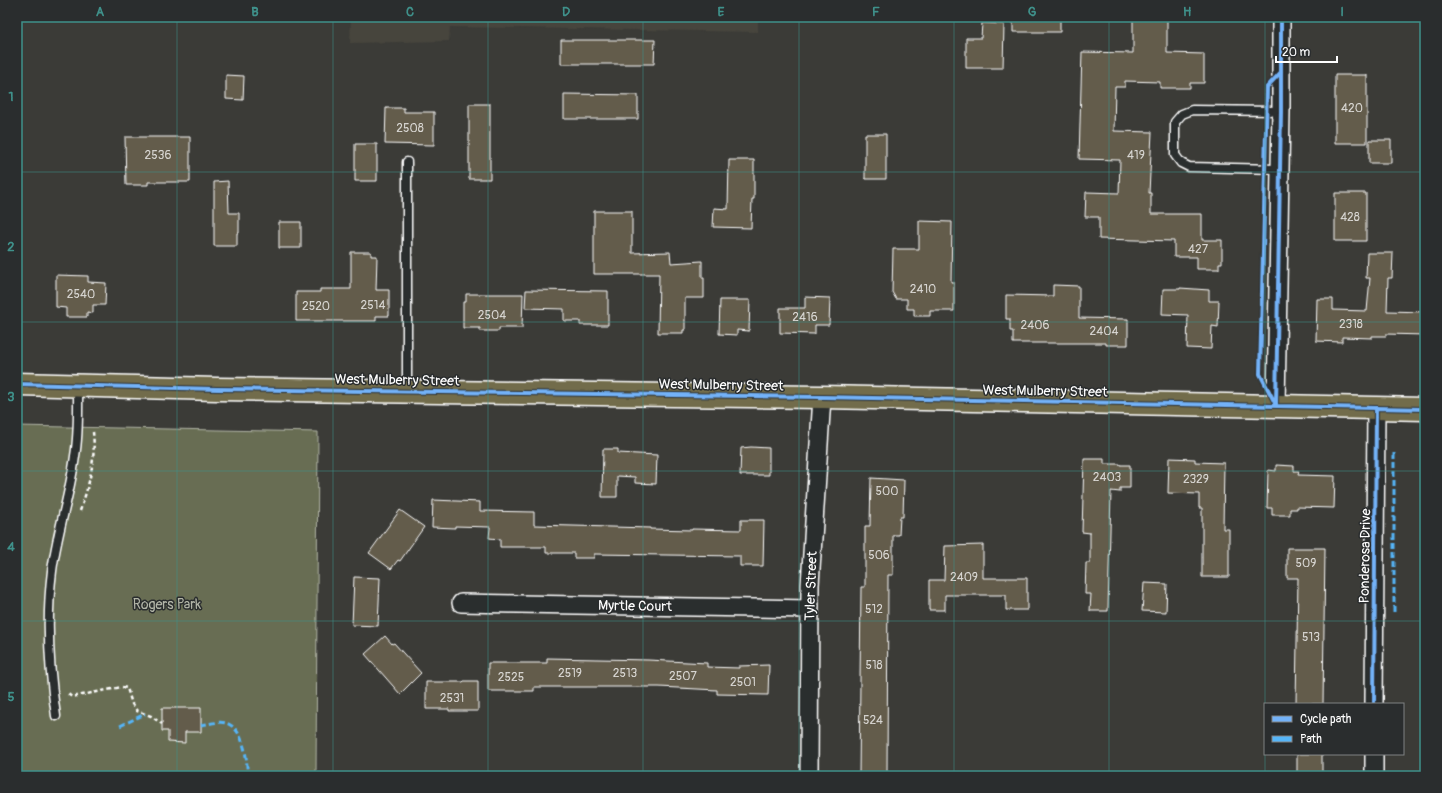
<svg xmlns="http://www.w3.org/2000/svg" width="1442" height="793" font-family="Pangolin,sans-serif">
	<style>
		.built { fill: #47453d }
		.green { fill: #676d52; stroke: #b3b6a8 }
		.building { fill: #635c4c; stroke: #fff }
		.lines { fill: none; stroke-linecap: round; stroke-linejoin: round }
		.service-casing { stroke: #fff; stroke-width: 11 }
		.minor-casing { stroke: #fff; stroke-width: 20 }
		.primary-casing { stroke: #fff; stroke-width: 25 }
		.path { stroke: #fff; stroke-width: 2.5; stroke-dasharray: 4 3; stroke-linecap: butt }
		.service { stroke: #2a2d2e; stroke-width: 8 }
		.minor { stroke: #2a2d2e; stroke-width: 17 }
		.primary { stroke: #726c4b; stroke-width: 22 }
		.quiet { stroke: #56b5f8; stroke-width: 3; stroke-dasharray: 6 3; stroke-linecap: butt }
		.cycleway-casing { stroke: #2a2d2e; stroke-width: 6 }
		.cycleway { stroke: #73b2f8; stroke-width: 4 }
		.grid { fill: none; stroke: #3f918b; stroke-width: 1; stroke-opacity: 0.55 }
		.labels { text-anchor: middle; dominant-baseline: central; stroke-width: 3; stroke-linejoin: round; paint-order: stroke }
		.number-label { font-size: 12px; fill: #d8d6d2 }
		.street-label { font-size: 14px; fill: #fff; stroke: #2a2d2e }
		.park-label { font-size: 14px; fill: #b3b6a8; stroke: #2a2d2e }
		.neatline { fill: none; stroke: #3f918b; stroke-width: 1.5 }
		.grid-label { font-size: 13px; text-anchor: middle; font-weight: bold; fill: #3f918b }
	</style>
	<rect width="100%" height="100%" fill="#3b3b37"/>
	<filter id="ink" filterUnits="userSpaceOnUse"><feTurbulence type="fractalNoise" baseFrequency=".025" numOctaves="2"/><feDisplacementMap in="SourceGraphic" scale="8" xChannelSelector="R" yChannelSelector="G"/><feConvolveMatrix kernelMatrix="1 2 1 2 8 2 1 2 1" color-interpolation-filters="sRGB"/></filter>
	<g filter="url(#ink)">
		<path class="built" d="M351,17H901V21L758,18V32L450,27L449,41L350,43Z"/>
		<path class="green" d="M17,426L318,432L316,776H17Z"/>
		<path class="building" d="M1013,17H1060V32H1013Z
			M1133,17H1167V53L1204,54V83H1190V88H1160V82L1125,81V87H1115L1114,131L1152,132L1149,193H1151V214H1202V240H1222V263H1219V269H1197V257H1174V241L1099,239V217H1085L1086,192L1119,193L1120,160L1079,159L1082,52L1133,53Z
			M982,23L1004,24L1003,68H966V38H981Z
			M561,40H655L654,64H561Z
			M226,75L244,76L243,100L226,99Z
			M1335,75H1367V143H1335Z
			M564,94L638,95V119H564Z
			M469,104H490V179H469Z
			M386,108H404V112H434V145L385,144Z
			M865,134H886V179H865Z
			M125,137H190V182H148V185H126Z
			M1369,140H1391V163H1369Z
			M355,144H377V181H355Z
			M729,160H754V199H752L751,228L713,227L714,208L728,209Z
			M228,181L229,213H239V233H237V246H214V182Z
			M1335,193H1366V241H1335Z
			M594,211H632V253L670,252L671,263L702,261V278H704V298H685V330H683V333H658L659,274H594Z
			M919,221L952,222L951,282H954V311H930V316H914V309H907V299H896L892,292L893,249H919Z
			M279,222H301V248H279Z
			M351,252H371V256H377L376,290H389V316H376V321H296V292H320V289H351Z
			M1367,253H1393L1392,278H1388L1387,311L1425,312V335L1386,334V336H1372V338L1342,337V342L1316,341L1317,299H1333V310L1367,311L1370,278H1366Z
			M56,275L88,276V282L106,283L105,305H93V313L87,312V317H66V308L56,307Z
			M1053,285L1079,286V318L1128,319V345H1106V343H1013V331H1010V319H1006V295L1053,296Z
			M1180,288L1209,290V301H1219L1218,327L1212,326L1211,349L1187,348L1188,315L1162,314L1163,289H1180Z
			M526,290L608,291V325H580V321H564V309L525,308Z
			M466,294H523L522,328H499V331H480V328H463V302H466Z
			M805,297L830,298L829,325H815V334L780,333V308H805Z
			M720,300H750L749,331L737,330V335L719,334Z
			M751,447L769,448V475H740L741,448Z
			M603,449H618V453L657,455L656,484L635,483V477L617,476V497H602Z
			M1169,458L1195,459V462L1224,463L1223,529H1229V577H1202V508H1199V494L1168,493Z
			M1084,459H1104V464H1120V465H1130V488H1120V492L1111,491L1108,611H1090L1091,594H1085L1086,563H1090V533L1082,532Z
			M1276,465L1294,466V471H1299L1298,475L1335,476L1334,508L1297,507V509H1290V515H1272V508H1267L1268,470L1276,471Z
			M871,478L904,480L903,517H900L899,535H893V575H888L887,776H859L861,587H865V526H870Z
			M433,500L480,502V511L534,512V525L650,528V529L692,530V529L741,530V520H764L763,566H740V556L594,554V558H574V553H546V547H500V539L489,538L490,527L455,526V528L432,527Z
			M400,510L424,527L400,561L398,560L391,569L369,553Z
			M983,545V578H1027V610H1006V595H945V610H929V580H944L945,546Z
			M1287,548H1325L1323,704H1296L1298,578H1287Z
			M354,577L380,578L378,626L352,625Z
			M1144,583L1167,584L1166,612L1142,611Z
			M385,636L392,644L394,643L421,673L400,694L365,654Z
			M547,658L648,660L707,663V667L739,668V666L769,665L768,695L717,694V690L659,687H534V691H488V663H547Z
			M464,681H478V711H449V709H426V682H463Z
			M162,708H201V732H185V743L168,742V731H162Z
			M1297,754H1322V776H1297Z"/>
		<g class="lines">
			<defs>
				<path id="service" d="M1280,169L1189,167L1181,163L1175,155V122L1182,114L1192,110L1281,111
					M407,390V162
					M56,716C49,669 46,619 52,571C57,532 70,495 75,456C79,433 78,409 78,386"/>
				<path id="minor" d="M1276,405L1281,111V17
					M461,603L809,609
					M1374,704L1376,408
					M809,776L810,585L822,397
					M1374,776V754"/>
				<path id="primary" d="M17,384L217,389L822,397L1425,409"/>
			</defs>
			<use href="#service" class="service-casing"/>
			<use href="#minor" class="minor-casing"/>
			<use href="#primary" class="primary-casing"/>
			<path class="path" d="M80,511C89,485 96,460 93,432
				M68,694L72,697L122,687L127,688L132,704L137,711L151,716L162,724"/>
			<use href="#service" class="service"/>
			<use href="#minor" class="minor"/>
			<use href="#primary" class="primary"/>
			<path class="quiet" d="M1394,453V614
				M201,725C209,724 219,721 226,723C244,728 248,761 247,776
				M120,726L145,714"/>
			<defs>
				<path id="cycleway" d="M17,384L217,389L822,397L1425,409
					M1275,403L1260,374L1267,87L1281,72
					M1276,405L1281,111V17
					M1374,704L1376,408"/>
			</defs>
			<use href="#cycleway" class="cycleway-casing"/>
			<use href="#cycleway" class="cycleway"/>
		</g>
	</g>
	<path class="grid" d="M177,17V776M333,17V776M488,17V776M643,17V776M799,17V776M954,17V776M1109,17V776M1265,17V776M17,172H1425M17,322H1425M17,471H1425M17,621H1425"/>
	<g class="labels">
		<g class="number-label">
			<text x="1352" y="108">420</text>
			<text x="410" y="128">2508</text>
			<text x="158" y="155">2536</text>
			<text x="1136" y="155">419</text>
			<text x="1350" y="217">428</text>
			<text x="1198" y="249">427</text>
			<text x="923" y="289">2410</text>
			<text x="81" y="294">2540</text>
			<text x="373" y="305">2514</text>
			<text x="316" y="306">2520</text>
			<text x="492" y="315">2504</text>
			<text x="805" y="317">2416</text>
			<text x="1351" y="324">2318</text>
			<text x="1035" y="325">2406</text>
			<text x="1104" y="331">2404</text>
			<text x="1107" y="477">2403</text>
			<text x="1196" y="479">2329</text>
			<text x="887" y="491">500</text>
			<text x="879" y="555">506</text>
			<text x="1306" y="563">509</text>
			<text x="964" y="577">2409</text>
			<text x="874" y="609">512</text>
			<text x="1311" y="637">513</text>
			<text x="874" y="665">518</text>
			<text x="570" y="673">2519</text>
			<text x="625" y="673">2513</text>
			<text x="683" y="676">2507</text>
			<text x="511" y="677">2525</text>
			<text x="743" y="682">2501</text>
			<text x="452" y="698">2531</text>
			<text x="873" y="720">524</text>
		</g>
		<g class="street-label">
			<text transform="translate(397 380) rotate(1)">West Mulberry Street</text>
			<text transform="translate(721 385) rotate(1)">West Mulberry Street</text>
			<text transform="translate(1045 391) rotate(1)">West Mulberry Street</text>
			<text transform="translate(1365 556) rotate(-89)">Ponderosa Drive</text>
			<text transform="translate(811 586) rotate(-88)">Tyler Street</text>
			<text transform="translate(635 606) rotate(1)">Myrtle Court</text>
		</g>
		<g class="park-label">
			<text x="167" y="604">Rogers Park</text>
		</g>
	</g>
	<rect width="1442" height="793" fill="none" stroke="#2a2d2e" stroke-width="44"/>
	<rect x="1264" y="703" width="140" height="52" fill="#2a2d2e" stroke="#7f8182"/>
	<rect x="1272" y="716" width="20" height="6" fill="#73b2f8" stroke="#7f8182"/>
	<text x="1300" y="723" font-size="12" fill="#ffffff">Cycle path</text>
	<rect x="1272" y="736" width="20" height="6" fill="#56b5f8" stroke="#7f8182"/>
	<text x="1300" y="743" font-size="12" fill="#ffffff">Path</text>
	<path d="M1276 56v6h61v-6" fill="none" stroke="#ffffff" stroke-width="2"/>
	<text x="1282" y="56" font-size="12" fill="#ffffff" stroke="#2a2d2e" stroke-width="3" paint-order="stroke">20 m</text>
	<rect x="22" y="22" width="1398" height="749" class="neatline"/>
	<g class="grid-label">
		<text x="100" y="16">A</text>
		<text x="255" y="16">B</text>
		<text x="410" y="16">C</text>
		<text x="566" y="16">D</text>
		<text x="721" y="16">E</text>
		<text x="876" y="16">F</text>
		<text x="1032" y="16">G</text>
		<text x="1187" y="16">H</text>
		<text x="1342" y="16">I</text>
		<text x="11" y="101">1</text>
		<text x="11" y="251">2</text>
		<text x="11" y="401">3</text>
		<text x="11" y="551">4</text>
		<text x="11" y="701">5</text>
	</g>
</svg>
